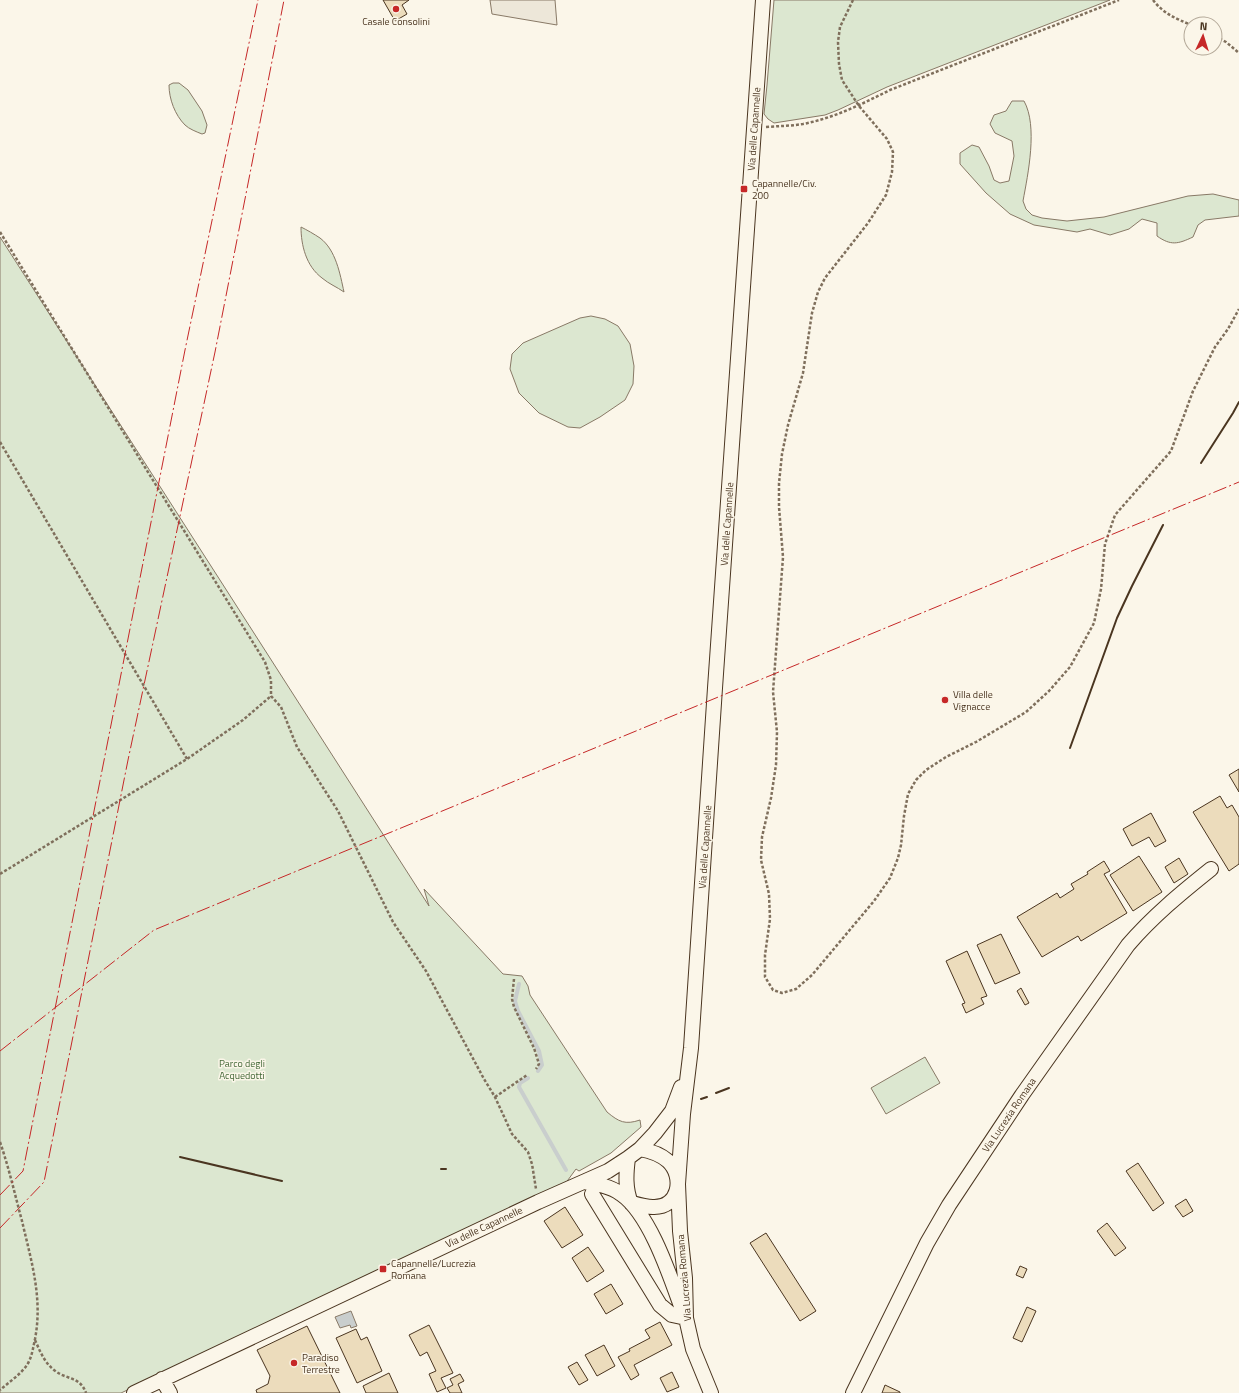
<svg xmlns="http://www.w3.org/2000/svg" width="1239" height="1393" font-family="'Titillium Web',sans-serif">
	<style>
		.green { fill: #dce7d0; stroke: #887966 }
		.parking { fill: #ede7d9; stroke: #887966 }
		.water { fill: #c9cecd; stroke: #887966 }
		.lines { fill: none; stroke-linecap: round; stroke-linejoin: round }
		.stream { stroke: #c9cecd; stroke-width: 4 }
		.building { fill: #ecdcbc; stroke: #4a3520 }
		.minor-casing { stroke: #4a3520; stroke-width: 16 }
		.path { stroke: #7f6f5c; stroke-width: 2.5; stroke-dasharray: 3 2; stroke-linecap: butt }
		.minor { stroke: #fbf6e9; stroke-width: 14 }
		.wall { stroke: #4a3520; stroke-width: 2 }
		.power { stroke: #c62828; stroke-width: 1; stroke-dasharray: 14 3 2 3; stroke-linecap: butt }
		.poi-dot { fill: #c62828; stroke: #fbf6e9; stroke-width: 1.5 }
		.labels { text-anchor: middle; dominant-baseline: central; stroke-width: 3; stroke-linejoin: round; paint-order: stroke }
		.poi-label { font-size: 10px; fill: #4a3520; stroke: #fbf6e9; text-anchor: start }
		.street-label { font-size: 10px; fill: #4a3520; stroke: #fbf6e9 }
		.park-label { font-size: 10px; fill: #436837; stroke: #fbf6e9 }
	</style>
	<rect width="100%" height="100%" fill="#fbf6e9"/>
	<path class="green" d="M774,0H1110L887,87L838,110L825,115L774,123L768,119L764,114L767,85Z
		M173,83H179L188,90L202,111L207,125L205,133L202,134C197,132 189,129 185,125C175,115 169,99 169,85Z
		M1012,101H1024C1038,126 1028,174 1023,201L1026,209L1032,215L1042,218L1067,221L1104,217L1188,196L1213,194L1239,200V216L1205,220L1198,225L1193,237C1178,244 1171,246 1157,236V223L1142,219L1129,229L1110,235L1090,229L1077,232L1034,225L1010,214L986,193L960,164V153L972,145L979,147L989,166L994,180L1000,183L1009,181L1014,156L1012,141L995,133L990,124L994,115L1006,111Z
		M301,227C307,230 314,234 320,238C336,250 340,274 344,292C337,287 329,284 322,278C306,266 301,245 301,227Z
		M0,237L429,906L424,889L503,974L522,976L528,986L530,995L607,1112C619,1122 625,1125 640,1120L641,1127L611,1153L579,1171L576,1169L565,1184L121,1393H0Z
		M591,316L605,319L618,326L630,344L634,366L633,384L625,400L600,417L580,428L568,427L539,413L519,393L510,369L512,354L523,343L580,318Z
		M925,1057L940,1083L886,1114L871,1088Z"/>
	<path class="parking" d="M490,0H555L557,25L492,14Z"/>
	<path class="water" d="M351,1311L357,1326L351,1328L350,1325L340,1328L335,1317Z"/>
	<g class="lines">
		<path class="stream" d="M519,984L515,1001L518,1011L539,1051L542,1065L538,1071
			M528,1078L520,1083L519,1087L566,1170"/>
	</g>
	<path class="building" d="M383,0H409L402,5L407,14L395,21Z
		M1239,769V792L1229,775Z
		M1220,796L1227,808L1232,805L1239,817V864L1229,871L1193,812Z
		M1151,813L1166,841L1155,847L1149,837L1132,846L1123,829Z
		M1139,856L1162,892L1133,911L1110,875Z
		M1179,858L1188,874L1174,883L1165,867Z
		M1104,861L1110,871L1104,874L1127,913L1081,941L1078,936L1042,957L1017,917L1057,893L1060,898L1074,889L1071,884L1088,874L1087,872Z
		M1001,934L1020,973L995,984L977,945Z
		M967,951L987,996L981,998L984,1004L966,1013L962,1004L965,1003L946,961Z
		M1021,988L1029,1003L1025,1005L1017,991Z
		M1138,1163L1164,1203L1153,1211L1126,1171Z
		M1186,1199L1193,1211L1183,1217L1175,1206Z
		M565,1207L583,1235L562,1248L544,1221Z
		M1107,1223L1126,1248L1115,1256L1097,1231Z
		M766,1233L816,1311L800,1321L750,1243Z
		M588,1247L604,1271L587,1282L572,1258Z
		M1020,1266L1027,1269L1023,1278L1016,1275Z
		M611,1284L623,1304L606,1314L594,1294Z
		M1027,1307L1036,1311L1022,1342L1013,1338Z
		M660,1322L672,1345L634,1365L639,1375L631,1380L618,1357L630,1351L629,1349L650,1338L645,1330Z
		M429,1325L453,1373L441,1378L446,1388L437,1392L429,1374L436,1371L427,1352L420,1356L409,1335Z
		M307,1326L340,1393H257L256,1390L268,1384L270,1376L257,1350Z
		M356,1329L361,1340L367,1337L382,1371L357,1383L336,1338Z
		M604,1345L615,1366L597,1376L585,1355Z
		M577,1362L588,1380L579,1385L568,1367Z
		M672,1372L679,1387L667,1392L660,1378Z
		M389,1373L398,1393H366L363,1386Z
		M460,1374L464,1381L458,1384L462,1393H450L447,1388L453,1385L450,1379Z
		M885,1385L900,1392V1393H882Z"/>
	<g class="lines">
		<defs>
			<path id="minor" d="M628,1158C626,1174 625,1188 631,1203
				M583,1182C596,1184 610,1186 621,1194C650,1214 670,1276 682,1309
				M592,1194L660,1305L672,1315L686,1318
				M632,1203C639,1205 646,1207 653,1207C679,1208 685,1177 668,1161C660,1154 651,1151 640,1149
				M162,1379L170,1393
				M134,1393L538,1202L608,1171L628,1158L640,1149L655,1133L672,1111L681,1087
				M711,1393L693,1349L686,1318L685,1278L680,1231L678,1184L683,1114L691,1048L715,688L763,0
				M853,1393L927,1243L949,1205L1022,1095L1128,945C1153,916 1181,893 1211,869"/>
		</defs>
		<use href="#minor" class="minor-casing"/>
		<path class="path" d="M853,0L840,27L838,42L839,64L842,80L859,106L887,139L893,152L892,172L886,195L868,223L825,278L818,292L812,313L803,373L788,425L782,454L779,483V507L783,557L773,692L777,732L776,765L771,798L762,837L761,860L769,894L770,919L765,955V977L773,990L782,993L796,989L812,975L874,901L890,878L898,858L901,845L904,816L908,794L916,780L926,770L946,757L976,742L1026,712L1049,691L1070,667L1094,623L1101,589L1105,544L1115,515L1171,451L1193,391L1215,347L1228,329L1239,309
			M1153,0C1164,14 1175,18 1191,25
			M1215,36L1226,42L1239,53
			M766,127C779,126 791,126 803,124C834,118 862,104 890,90L1119,0
			M0,232L265,662L271,680V696L281,707L297,747L338,811L393,922L426,971L484,1079L495,1097L512,1134L528,1152L532,1164L536,1189
			M0,442L187,759
			M0,874L187,759L243,720L271,696
			M514,979L512,999L514,1007L534,1048L539,1064L536,1069
			M495,1097L527,1075
			M0,1142C9,1168 15,1195 22,1221C31,1260 43,1298 35,1339C33,1348 32,1357 27,1365C20,1375 9,1382 0,1390
			M35,1340C40,1351 44,1362 54,1370C66,1380 80,1376 86,1393"/>
		<use href="#minor" class="minor"/>
		<path class="wall" d="M1201,463L1233,413L1239,402
			M1070,748L1117,618L1132,586L1163,525
			M716,1093L729,1088
			M701,1099L707,1097
			M180,1157L282,1181
			M441,1169H446"/>
		<path class="power" d="M0,1051L154,930L1239,482
			M0,1195L23,1171L185,350L258,0
			M0,1228L44,1182L128,760L215,352L284,0"/>
	</g>
	<g class="poi-dot">
		<circle cx="396" cy="9" r="4"/>
		<rect x="740" y="185" width="8" height="8" rx="2"/>
		<circle cx="945" cy="700" r="4"/>
		<rect x="379" y="1265" width="8" height="8" rx="2"/>
		<circle cx="294" cy="1363" r="4"/>
	</g>
	<g class="labels">
		<g class="poi-label">
			<text x="396" y="21" text-anchor="middle">Casale Consolini</text>
			<text x="752" y="183">Capannelle/Civ.<tspan x="752" dy="12">200</tspan></text>
			<text x="953" y="694">Villa delle<tspan x="953" dy="12">Vignacce</tspan></text>
			<text x="391" y="1263">Capannelle/Lucrezia<tspan x="391" dy="12">Romana</tspan></text>
			<text x="302" y="1357">Paradiso<tspan x="302" dy="12">Terrestre</tspan></text>
		</g>
		<g class="street-label">
			<text transform="translate(754 129) rotate(-86)">Via delle Capannelle</text>
			<text transform="translate(727 524) rotate(-86)">Via delle Capannelle</text>
			<text transform="translate(705 847) rotate(-86)">Via delle Capannelle</text>
			<text transform="translate(1009 1115) rotate(-56)">Via Lucrezia Romana</text>
			<text transform="translate(484 1227) rotate(-25)">Via delle Capannelle</text>
			<text transform="translate(684 1278) rotate(-95)">Via Lucrezia Romana</text>
		</g>
		<g class="park-label">
			<text x="242" y="1063">Parco degli<tspan x="242" dy="12">Acquedotti</tspan></text>
		</g>
	</g>
	<g transform="translate(1203 36) rotate(4)"><circle r="19" fill="#fbf6e9" stroke="#b4a999"/>
	<path d="M0-3L7 15L0 10L-7 15Z" fill="#c62828"/>
	<text y="-6" font-size="11" font-weight="bold" text-anchor="middle" fill="#4a3520">N</text>
	</g>
</svg>
